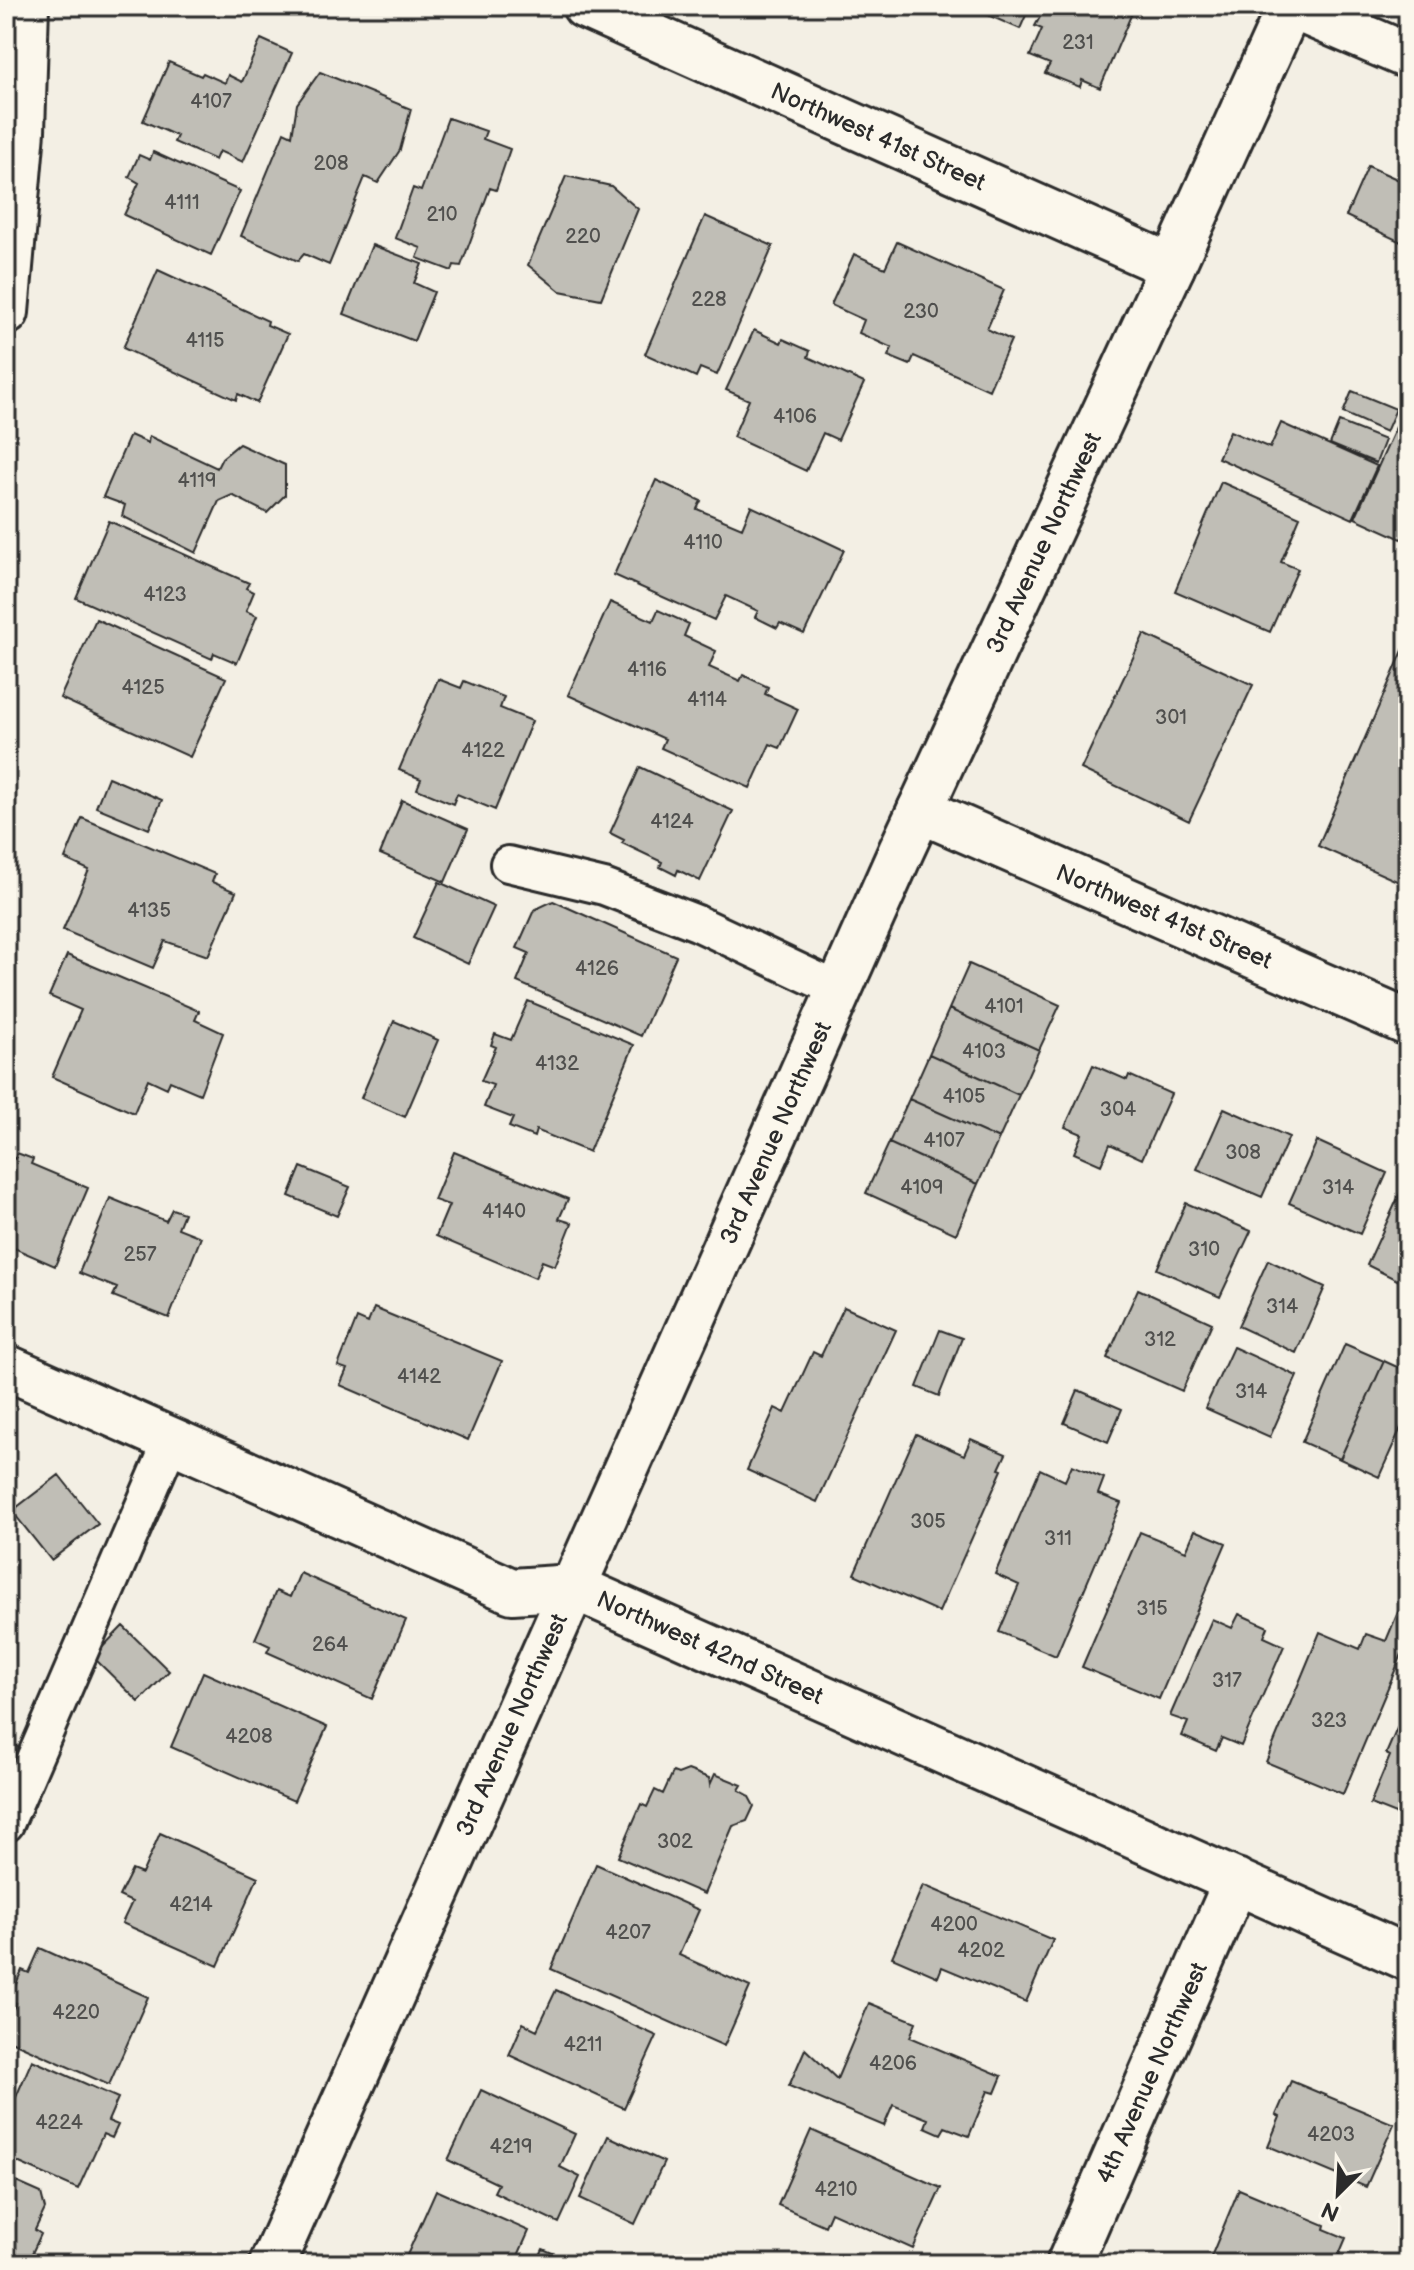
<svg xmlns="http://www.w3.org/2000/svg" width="1414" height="2270" font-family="'Balsamiq Sans',sans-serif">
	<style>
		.building { fill: #c0beb6; stroke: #2b2b2b; stroke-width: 2 }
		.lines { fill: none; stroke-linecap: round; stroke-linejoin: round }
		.lane-casing { stroke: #2b2b2b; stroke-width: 40 }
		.street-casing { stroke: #2b2b2b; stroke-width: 50 }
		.secondary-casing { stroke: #2b2b2b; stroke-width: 50 }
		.lane { stroke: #fbf7ec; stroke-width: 34 }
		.street { stroke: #fbf7ec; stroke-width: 44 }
		.secondary { stroke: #fbf7ec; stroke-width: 44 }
		.labels { text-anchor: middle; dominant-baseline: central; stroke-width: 6; stroke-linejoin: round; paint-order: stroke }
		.number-label { font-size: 20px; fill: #50504e }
		.street-label { font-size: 24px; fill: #2b2b2b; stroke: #fbf7ec }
	</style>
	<rect width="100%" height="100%" fill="#f3efe4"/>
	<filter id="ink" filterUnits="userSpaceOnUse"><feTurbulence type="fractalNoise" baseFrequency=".0125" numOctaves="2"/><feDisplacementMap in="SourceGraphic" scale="16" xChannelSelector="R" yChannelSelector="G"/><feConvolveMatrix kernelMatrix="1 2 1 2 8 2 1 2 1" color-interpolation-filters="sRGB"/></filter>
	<g filter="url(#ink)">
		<path class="building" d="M967,6H1030L1020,29Z
			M1046,6H1135L1100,88L1082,80L1080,87L1045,73L1050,64L1030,56L1042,29L1035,26Z
			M261,39L292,53L243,162L219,151L215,160L174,142L177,136L143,121L169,62L201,76L203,73L225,83L228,75L242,82Z
			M320,72L411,109L400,150L378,183L365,177L329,265L304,254L298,261L241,236L284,132L292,136L297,104Z
			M448,118L486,131L483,139L510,149L496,190L490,188L461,266L454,265L452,271L417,258L421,248L395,238L413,188L421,191Z
			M153,152L240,191L211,255L124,215L139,183L129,177L139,155L150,160Z
			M1368,166L1408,184V238L1405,244L1346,216Z
			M566,176L611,186L638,209L601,299L560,291L528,265Z
			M705,216L773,246L717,375L700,368L696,377L645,354Z
			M897,242L1004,290L987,329L1011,340L989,390L914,356L910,365L888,356L892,348L859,333L864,320L831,305L854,254L885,268Z
			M372,245L422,264L414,283L434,292L414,341L344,314Z
			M158,270L268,321L267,325L288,334L257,403L238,394L236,400L123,348Z
			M754,330L781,343L783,339L810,351L808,357L864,383L838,440L823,433L806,471L733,437L749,400L726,390Z
			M1352,391L1396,409L1386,432L1343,413Z
			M1401,416L1408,419V542L1355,518Z
			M1339,422L1385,440L1376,463L1330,444Z
			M1281,423L1377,466L1353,519L1218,458L1230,431L1270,448Z
			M130,435L148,443L149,436L217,468L222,458L239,444L285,465V495L267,513L232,495L219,501L196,553L122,516L125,505L103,497Z
			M656,480L701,501L697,509L742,528L751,506L844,550L804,634L780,623L777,628L755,617L758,611L726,596L714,620L614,575Z
			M1221,482L1300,517L1281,562L1298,569L1270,632L1175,591Z
			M109,521L249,583L246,588L254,592L246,611L257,616L237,663L214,653L212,659L76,598Z
			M610,602L653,621L658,610L689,624L684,636L716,651L709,667L740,681L743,675L768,687L765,694L798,709L780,748L770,744L750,788L661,748L665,739L568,695Z
			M96,619L226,678L190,757L60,698Z
			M1144,634L1253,685L1189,821L1081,769Z
			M1408,639V886L1318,846Z
			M438,679L461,688L464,681L504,697L500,708L532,721L495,810L457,794L453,804L417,789L421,779L399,770Z
			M640,767L733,811L700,881L678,870L676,875L660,867L662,862L622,843L624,840L610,833Z
			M108,777L162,800L149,829L96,807Z
			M402,800L468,829L445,882L380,854Z
			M82,818L215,874L212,882L236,892L208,956L165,941L153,968L63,930L89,870L65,859Z
			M439,882L494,907L468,964L413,938Z
			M553,901L676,956L641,1036L517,982L529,953L517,948L534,910Z
			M67,955L199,1011L195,1020L223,1033L200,1094L170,1081L167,1088L148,1079L134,1113L52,1077L81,1010L49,996Z
			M969,964L1060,1005L1039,1050L949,1009Z
			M528,1001L634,1045L589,1152L536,1130L534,1137L509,1127L513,1118L484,1107L493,1085L481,1081L496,1047L491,1045L495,1034L511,1040Z
			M949,1009L1039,1050L1019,1095L929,1054Z
			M394,1021L438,1040L405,1117L361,1098Z
			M929,1054L1019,1095L999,1139L909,1099Z
			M1093,1065L1127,1080L1129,1075L1171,1094L1142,1159L1110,1144L1101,1165L1074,1153L1082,1134L1065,1127Z
			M909,1099L999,1139L978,1184L889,1143Z
			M1224,1108L1289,1137L1262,1197L1197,1169Z
			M1317,1141L1387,1173L1360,1234L1289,1203Z
			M889,1143L978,1184L956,1234L866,1193Z
			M454,1152L568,1199L559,1219L572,1223L555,1266L542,1261L535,1278L436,1236L449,1205L434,1200Z
			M17,1153L33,1159L31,1164L88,1188L55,1266L7,1245L9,1238L6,1236V1155L15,1159Z
			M301,1167L350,1187L337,1216L289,1196Z
			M1408,1176V1272L1403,1283L1367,1265Z
			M110,1198L166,1221L172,1209L184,1213L178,1228L201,1237L169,1318L113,1296L117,1288L79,1273Z
			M1186,1203L1251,1231L1220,1297L1157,1269Z
			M1268,1260L1325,1287L1296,1353L1238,1326Z
			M1138,1289L1212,1323L1182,1391L1107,1358Z
			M844,1307L896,1330L817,1502L747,1470L775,1408L785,1413L813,1352L821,1356Z
			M374,1308L502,1361L468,1440L340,1385L347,1369L338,1366L357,1318L368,1323Z
			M940,1330L962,1338L939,1396L917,1387Z
			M1345,1344L1384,1361L1340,1459L1302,1442Z
			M1233,1347L1297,1376L1270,1437L1205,1408Z
			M1384,1361L1408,1372V1412L1379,1477L1340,1459Z
			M1078,1390L1122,1409L1108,1442L1064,1423Z
			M916,1434L964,1455L971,1439L1006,1454L999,1469L1002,1470L939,1612L854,1574Z
			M1072,1465L1104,1478L1098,1494L1121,1503L1056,1656L999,1632L1019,1585L995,1574L1040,1469L1065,1481Z
			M59,1475L98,1524L51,1560L12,1511Z
			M1195,1530L1226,1543L1159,1699L1082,1667L1140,1532L1186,1551Z
			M300,1573L406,1620L372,1699L267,1652L270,1646L255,1639L276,1591L290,1597Z
			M1398,1612L1408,1617V1640L1343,1794L1266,1762L1320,1632L1360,1649L1366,1634L1386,1641Z
			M1239,1614L1268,1627L1264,1637L1284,1646L1241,1746L1222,1738L1216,1751L1182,1736L1188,1722L1170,1716L1212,1619L1232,1628Z
			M123,1626L169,1671L139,1702L93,1657Z
			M203,1672L327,1727L294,1801L171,1747Z
			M1404,1712L1408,1713V1819L1370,1804L1390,1756L1386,1754Z
			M6,1735L20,1750L6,1762Z
			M688,1770L709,1778L710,1785L715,1774L742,1785L739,1790L748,1795L754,1806L747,1821L733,1826L704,1894L618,1857L641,1804L647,1807L655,1790L663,1794L673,1772L678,1774Z
			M160,1833L258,1877L218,1966L122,1923L132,1902L119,1896L132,1870L142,1874Z
			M596,1864L699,1910L679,1955L750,1987L724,2046L551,1969Z
			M923,1885L1053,1940L1026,2002L942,1967L938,1977L892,1957Z
			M40,1948L148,1997L109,2085L6,2039V2023L16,2003L9,2000L22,1970L29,1973Z
			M556,1990L657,2036L624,2108L509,2055L523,2023L537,2030Z
			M869,2003L916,2022L910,2037L1002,2076L995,2093L988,2091L969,2136L945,2127L941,2134L925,2127L928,2119L893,2105L884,2126L789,2086L805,2049L837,2079Z
			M32,2060L118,2098L108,2121L118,2125L112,2138L103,2134L78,2189L6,2157V2120Z
			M1291,2081L1394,2124L1366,2187L1268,2146L1280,2117L1276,2115Z
			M481,2090L575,2134L560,2167L580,2177L559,2223L494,2192L498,2184L448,2160Z
			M811,2130L941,2188L913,2249L831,2212L825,2226L778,2205Z
			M608,2136L664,2162L635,2224L580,2198Z
			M16,2182L41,2193L45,2209L35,2230L41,2234L27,2264H6V2186Z
			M1239,2189L1325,2225L1324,2229L1346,2238L1335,2264H1208Z
			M436,2190L529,2231L517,2258L530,2264H403Z
			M543,2249L557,2255L553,2264H536Z"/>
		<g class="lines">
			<defs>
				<path id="lane" d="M508,864L604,887L697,923L839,990
					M6,1824L171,1441"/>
				<path id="street" d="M585,6L1172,267
					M1291,6L1408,56
					M6,312L22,131L26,6
					M920,810L1408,1023
					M6,1367L512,1591L574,1587L1408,1958
					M1069,2264L1236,1881"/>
				<path id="secondary" d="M272,2264L901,851L1172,267L1290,6"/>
			</defs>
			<use href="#lane" class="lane-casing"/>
			<use href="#street" class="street-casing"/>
			<use href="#secondary" class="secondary-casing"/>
			<use href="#lane" class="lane"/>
			<use href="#street" class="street"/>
			<use href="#secondary" class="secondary"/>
		</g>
	</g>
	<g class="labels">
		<g class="number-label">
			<text x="1078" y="43">231</text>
			<text x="211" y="102">4107</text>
			<text x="331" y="164">208</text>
			<text x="182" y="203">4111</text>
			<text x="442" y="215">210</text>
			<text x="583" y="237">220</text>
			<text x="709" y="300">228</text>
			<text x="921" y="312">230</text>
			<text x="205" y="341">4115</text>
			<text x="795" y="417">4106</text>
			<text x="197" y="481">4119</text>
			<text x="703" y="543">4110</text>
			<text x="165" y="595">4123</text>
			<text x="647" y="670">4116</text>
			<text x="143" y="688">4125</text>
			<text x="707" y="700">4114</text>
			<text x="1171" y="718">301</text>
			<text x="483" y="751">4122</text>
			<text x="672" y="822">4124</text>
			<text x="149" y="911">4135</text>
			<text x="597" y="969">4126</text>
			<text x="1004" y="1007">4101</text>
			<text x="984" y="1052">4103</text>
			<text x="557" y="1064">4132</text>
			<text x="964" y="1097">4105</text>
			<text x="1118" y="1110">304</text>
			<text x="944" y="1141">4107</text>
			<text x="1243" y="1153">308</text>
			<text x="922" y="1188">4109</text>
			<text x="1338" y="1188">314</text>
			<text x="504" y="1212">4140</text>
			<text x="1204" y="1250">310</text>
			<text x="140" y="1255">257</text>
			<text x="1282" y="1307">314</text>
			<text x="1160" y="1340">312</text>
			<text x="419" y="1377">4142</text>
			<text x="1251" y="1392">314</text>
			<text x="928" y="1522">305</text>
			<text x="1058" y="1539">311</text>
			<text x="1152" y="1609">315</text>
			<text x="330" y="1645">264</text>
			<text x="1227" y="1681">317</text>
			<text x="1329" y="1721">323</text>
			<text x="249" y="1737">4208</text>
			<text x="675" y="1842">302</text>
			<text x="191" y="1905">4214</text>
			<text x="954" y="1925">4200</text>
			<text x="628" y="1933">4207</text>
			<text x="981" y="1951">4202</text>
			<text x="76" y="2013">4220</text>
			<text x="583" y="2045">4211</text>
			<text x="893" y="2064">4206</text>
			<text x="59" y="2123">4224</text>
			<text x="1331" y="2135">4203</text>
			<text x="511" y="2147">4219</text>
			<text x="836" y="2190">4210</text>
		</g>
		<g class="street-label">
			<text transform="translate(878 137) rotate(24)">Northwest 41st Street</text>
			<text transform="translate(1044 543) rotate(-65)">3rd Avenue Northwest</text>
			<text transform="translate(1164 917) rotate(23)">Northwest 41st Street</text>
			<text transform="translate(776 1133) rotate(-66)">3rd Avenue Northwest</text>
			<text transform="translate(710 1648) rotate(24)">Northwest 42nd Street</text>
			<text transform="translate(512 1725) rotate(-66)">3rd Avenue Northwest</text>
			<text transform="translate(1152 2073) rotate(-66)">4th Avenue Northwest</text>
		</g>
	</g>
	<rect width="1414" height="2270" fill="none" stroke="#fbf7ec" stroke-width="32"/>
	<rect x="16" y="16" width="1382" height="2238" fill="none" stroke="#2b2b2b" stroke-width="3" filter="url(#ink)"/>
	<g transform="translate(1338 2194) rotate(204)" stroke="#fbf7ec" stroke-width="6" paint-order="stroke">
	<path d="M0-6L14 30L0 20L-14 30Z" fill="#2b2b2b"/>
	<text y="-12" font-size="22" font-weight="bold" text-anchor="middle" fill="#2b2b2b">N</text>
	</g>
</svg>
